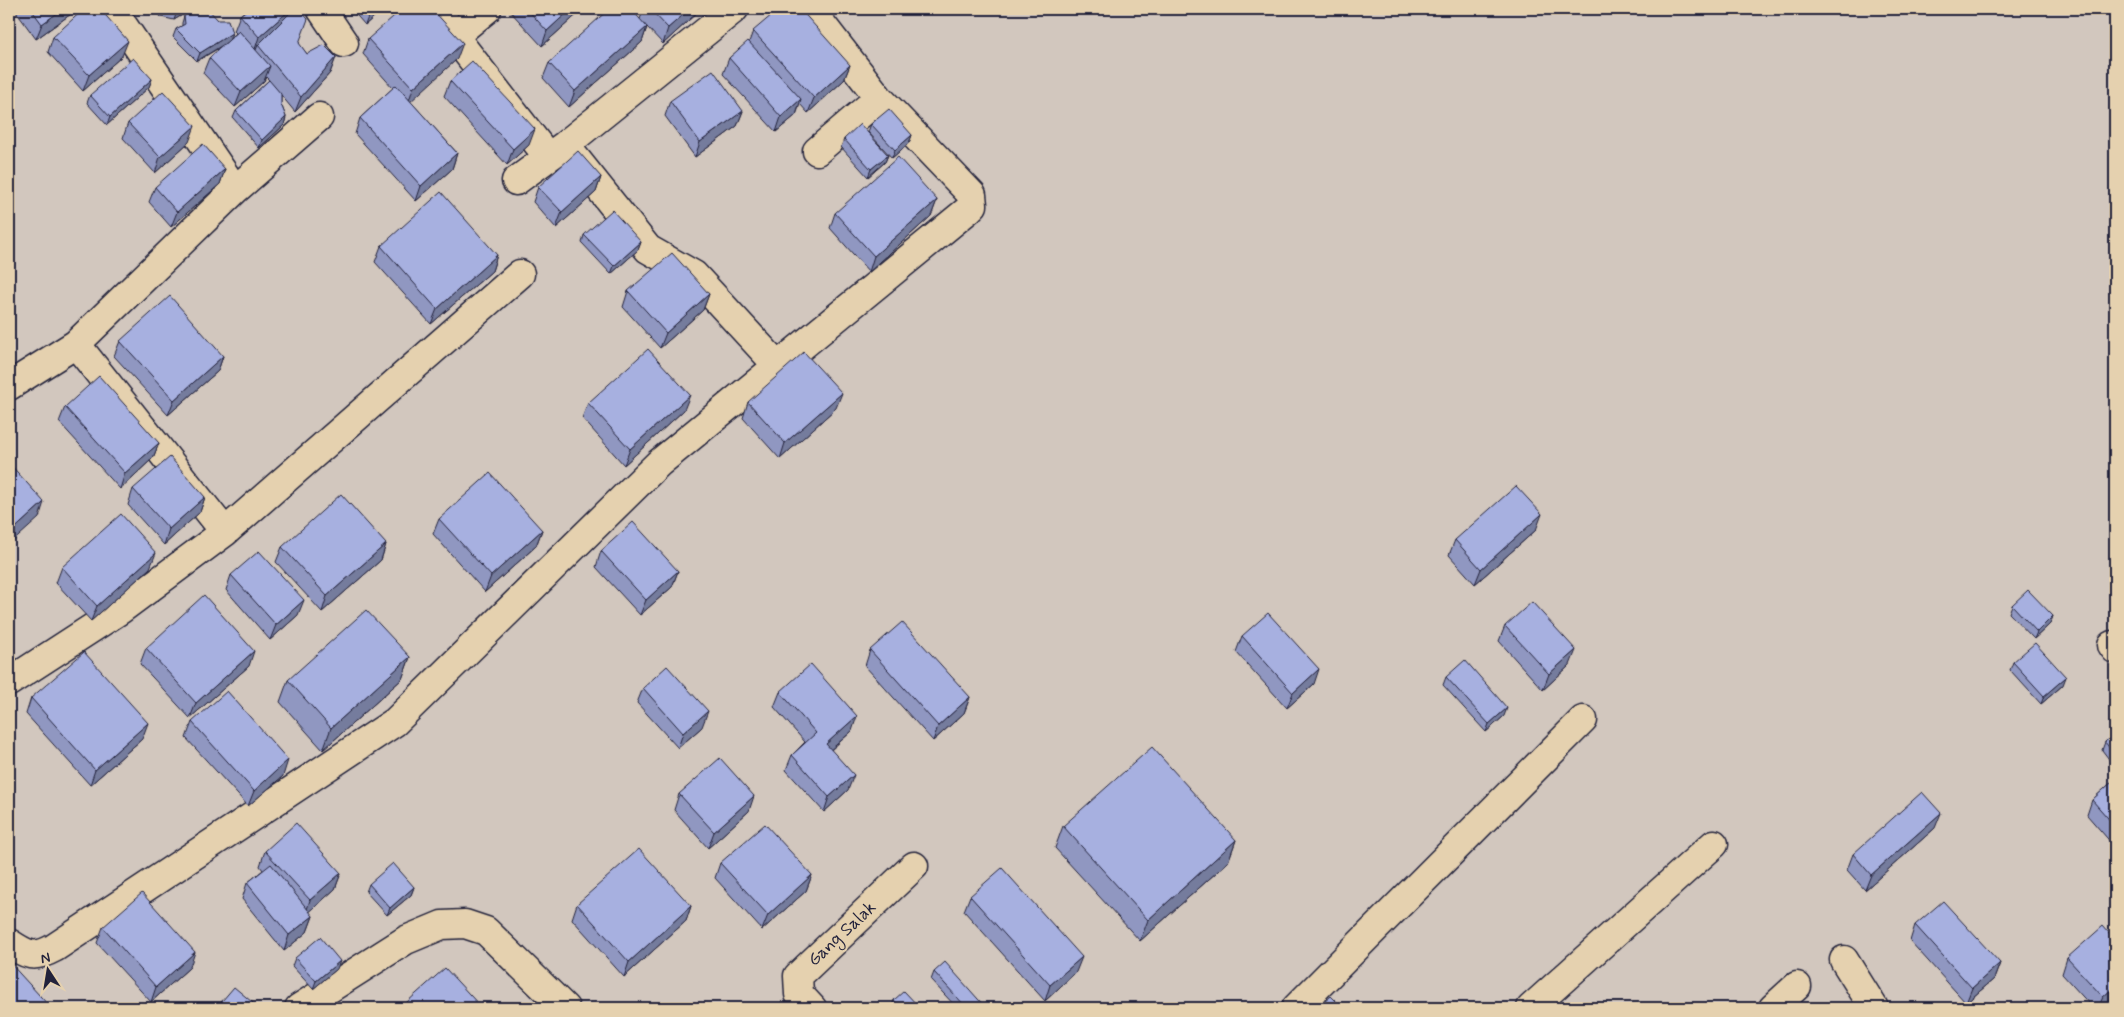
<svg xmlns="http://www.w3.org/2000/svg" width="2124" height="1017" font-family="Mynerve,sans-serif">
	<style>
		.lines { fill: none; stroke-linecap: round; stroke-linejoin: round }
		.minor-casing { stroke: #22223b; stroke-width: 31 }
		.minor { stroke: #e5d1af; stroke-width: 28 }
		.wall { fill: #9097c1; stroke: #22223b }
		.shaded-wall { fill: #757b9d; stroke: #22223b }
		.building { fill: #a7b0e0; stroke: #22223b }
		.labels { text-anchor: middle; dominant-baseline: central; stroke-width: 4; stroke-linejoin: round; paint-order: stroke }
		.street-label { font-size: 18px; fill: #22223b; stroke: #e5d1af }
	</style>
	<rect width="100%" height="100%" fill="#d2c7be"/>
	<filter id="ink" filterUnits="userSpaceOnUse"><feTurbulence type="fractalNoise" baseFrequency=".02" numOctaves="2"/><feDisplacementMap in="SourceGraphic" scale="10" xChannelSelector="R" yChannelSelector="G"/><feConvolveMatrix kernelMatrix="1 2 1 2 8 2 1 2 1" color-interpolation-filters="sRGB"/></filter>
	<g filter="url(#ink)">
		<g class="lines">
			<defs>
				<path id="minor" d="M112,9L229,181
					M321,9L344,43
					M437,9L454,36L548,157
					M454,36L487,9
					M565,145L648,249L694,275L778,366
					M817,151L879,98
					M516,181L565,145L734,9
					M76,344L225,532
					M9,386L76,344L235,190L319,117
					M2112,645L2115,649
					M9,682L120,610L225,532L520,274
					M9,943C27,955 34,959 54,948L395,722L659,463L968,210L973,205L972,195L879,98L810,9
					M1844,960L1874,1008
					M299,1008L406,940L442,925L465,924L486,931L565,1008
					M812,1008L799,994L798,976L914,866
					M1296,1008L1583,720
					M1531,1008L1714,844
					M1773,1008L1797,986"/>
			</defs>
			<use href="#minor" class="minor-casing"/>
			<use href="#minor" class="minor"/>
		</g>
		<path class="wall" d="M14,9H78L36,39Z
			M155,9H192L174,20L161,17Z
			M244,9H303L300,11L299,44L307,54L336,57L330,73L295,112L281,95V104L286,117L284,125L259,148L233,118L236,111L269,80L266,77L264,81L235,107L203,73L209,58L224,45L197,61L173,37L176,29L182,26V23L184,16L230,39L236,33L234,31L240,15L246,10Z
			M351,9H383L365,25Z
			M510,9H583L542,46L509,10Z
			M644,9H701L663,44L647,27L642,42L569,107L543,78L549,63L640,19Z
			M753,31L850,65L844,80L808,113L800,104L796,115L776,132L723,74L729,58L749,42Z
			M53,37L122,56L83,91L48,52Z
			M368,39L457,59L410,101L457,153L452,169L416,201L355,134L360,118L393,88L363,54Z
			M152,79L149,87L107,125L87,103L90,95Z
			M450,81L529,145L507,165L444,96Z
			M670,101L743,111L737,126L695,157L665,116Z
			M128,123L189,142L155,173L123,138Z
			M871,124L912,135L909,143L892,158L868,132Z
			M844,139L888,155L885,162L868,177L841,147Z
			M225,169L220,184L171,227L149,202L155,187Z
			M601,177L596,192L556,228L533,202L538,187Z
			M937,200L931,216L869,272L830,228L835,213Z
			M584,235L641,242L638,250L611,274L582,243Z
			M381,246L497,255L492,271L431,324L375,262Z
			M628,291L709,294L703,310L660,348L623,307Z
			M120,341L223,356L218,371L168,415L114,356Z
			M748,402L836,408L780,459L743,418Z
			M588,403L684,410L624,465L582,418Z
			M65,407L159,443L153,458L120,489L59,422Z
			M133,489L205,497L200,512L164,545L128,505Z
			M439,519L542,530L536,546L485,592L433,534Z
			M1536,530L1475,584L1449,555L1455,540Z
			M386,544L381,560L322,612L276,562L282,547Z
			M601,551L678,571L672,587L640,615L596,567Z
			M62,567L150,568L91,621L56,583Z
			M231,575L298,615L270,640L226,590Z
			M2012,605L2053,616L2050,624L2034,639L2009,613Z
			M1505,626L1570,665L1543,690L1499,641Z
			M1242,636L1314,684L1287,708L1236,652Z
			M146,648L249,666L190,718L140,664Z
			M870,650L970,697L964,713L933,741L865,666Z
			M410,657L402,679L323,750L280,702L288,680Z
			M2013,662L2063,685L2041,704L2010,670Z
			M1446,677L1504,716L1486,732L1443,685Z
			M643,688L702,727L678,748L637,703Z
			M780,692L852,731L831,750L848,790L824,812L786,770L792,755L805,742L774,707Z
			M31,698L142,739L90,785L26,714Z
			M192,722L283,776L248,806L186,738Z
			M2115,733V767L2102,750L2105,742Z
			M2115,779V844L2114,846L2087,815L2092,800Z
			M679,794L749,811L708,848L674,810Z
			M1063,826L1236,840L1228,862L1140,941L1055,848Z
			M1935,828L1865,890L1847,870L1853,854Z
			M265,851L341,873L335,889L309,912L313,916L307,932L284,951L242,899L247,883L263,870L260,866Z
			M720,863L812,875L806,891L762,930L715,878Z
			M369,884L414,887L411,895L387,915L366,892Z
			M970,896L1076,972L1045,1001L964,911Z
			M577,904L691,906L686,921L624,977L572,919Z
			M1915,925L2000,963L1994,979L1966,1003L1910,941Z
			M103,927L190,967L151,1002L97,943Z
			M2115,940V996L2102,1008H2093L2062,974L2067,958Z
			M295,958L337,969L313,989L292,966Z
			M934,972L986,1008H957L931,980Z
			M894,1000L920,1008H891Z
			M407,1002L482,1008H404Z"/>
		<path class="shaded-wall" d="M63,9H78L36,39L42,24Z
			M178,9H192L174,20Z
			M291,9H303L260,47L258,45L256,50L254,52L259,37Z
			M377,9H383L365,25L368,17Z
			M571,9H583L542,46L547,31Z
			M690,9H701L663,44L668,28Z
			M647,27L642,42L569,107L575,91Z
			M232,33L229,41L197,61L200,53Z
			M128,41L122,56L83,91L89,75Z
			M463,43L457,59L408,104L413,88Z
			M336,57L330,73L295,112L301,97Z
			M850,65L844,80L808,113L814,98Z
			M270,66L264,81L235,107L241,92Z
			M152,79L149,87L107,125L110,117Z
			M801,99L796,115L776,132L781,117Z
			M743,111L737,126L695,157L700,142Z
			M286,117L284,125L259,148L262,140Z
			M195,126L189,142L155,173L160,157Z
			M535,129L529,145L507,165L513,149Z
			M912,135L909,143L892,158L895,150Z
			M457,153L452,169L416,201L421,186Z
			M888,155L885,162L868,177L871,169Z
			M225,169L220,184L171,227L177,212Z
			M601,177L596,192L556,228L562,212Z
			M937,200L931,216L869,272L874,256Z
			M641,242L638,250L611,274L614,266Z
			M497,255L492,271L431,324L437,309Z
			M709,294L703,310L660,348L666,333Z
			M223,356L218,371L168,415L174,400Z
			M842,393L836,408L780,459L785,443Z
			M690,395L684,410L624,465L630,449Z
			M159,443L153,458L120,489L125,473Z
			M205,497L200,512L164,545L169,529Z
			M44,502L39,518L9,545V534Z
			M1542,514L1536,530L1475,584L1481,569Z
			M542,530L536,546L485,592L491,576Z
			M386,544L381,560L322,612L327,596Z
			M156,553L150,568L91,621L97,606Z
			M678,571L672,587L640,615L646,600Z
			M304,600L298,615L270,640L276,625Z
			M2053,616L2050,624L2034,639L2037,632Z
			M1576,650L1570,665L1543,690L1549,674Z
			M254,651L249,666L190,718L196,703Z
			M410,657L402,679L323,750L331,728Z
			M1319,669L1314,684L1287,708L1293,693Z
			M2066,677L2063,685L2041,704L2044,696Z
			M970,697L964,713L933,741L938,726Z
			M1507,708L1504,716L1486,732L1489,724Z
			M708,711L702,727L678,748L683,733Z
			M857,716L852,731L820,759L826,744Z
			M148,723L142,739L90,785L95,770Z
			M288,760L283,776L248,806L254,791Z
			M854,775L848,790L824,812L829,797Z
			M754,796L749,811L708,848L714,832Z
			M1941,813L1935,828L1865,890L1871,875Z
			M1236,840L1228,862L1140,941L1148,920Z
			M341,873L335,889L305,916L310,900Z
			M812,875L806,891L762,930L768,915Z
			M414,887L411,895L387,915L390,908Z
			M691,906L686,921L624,977L629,962Z
			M313,916L307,932L284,951L289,935Z
			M195,952L190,967L151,1002L156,987Z
			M1082,957L1076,972L1045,1001L1050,985Z
			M340,961L337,969L313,989L316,981Z
			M2000,963L1994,979L1966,1003L1972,988Z
			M2115,986V996L2102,1008H2098L2103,997Z"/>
		<path class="building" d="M31,9H63L42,24Z
			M84,9H100L128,41L89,75L53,37Z
			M195,9H208L218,20H228L232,33L200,53L176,29L185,24L184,16Z
			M248,9H291L259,37L240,15Z
			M294,9H299L308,19L299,43L307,54L324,45L336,57L301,97L258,45Z
			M361,9H377L368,17Z
			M402,9H432L463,43L413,88L368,39Z
			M527,9H571L547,31Z
			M609,9H631L647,27L575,91L549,63Z
			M650,9H690L668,28Z
			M779,9H800L850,65L814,98L753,31Z
			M239,31L270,66L241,92L209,58Z
			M748,41L801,99L781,117L729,58Z
			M133,58L152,79L110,117L90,95Z
			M472,61L535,129L513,149L450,81Z
			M713,70L743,111L700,142L670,101Z
			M269,80L281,94V104L286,117L262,140L236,111Z
			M396,85L457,153L421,186L360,118Z
			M163,91L195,126L160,157L128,123Z
			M889,109L912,135L895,150L871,124Z
			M860,124L888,155L871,169L844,139Z
			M203,144L225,169L177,212L155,187Z
			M578,151L601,177L562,212L538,187Z
			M898,157L937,200L874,256L835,213Z
			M441,192L497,255L437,309L381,246Z
			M612,210L641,242L614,266L584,235Z
			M672,253L709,294L666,333L628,291Z
			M170,296L223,356L174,400L120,341Z
			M648,349L690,395L630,449L588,403Z
			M804,352L842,393L785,443L748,402Z
			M99,376L159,443L125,473L65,407Z
			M170,457L205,497L169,529L133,489Z
			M9,463L44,502L9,534Z
			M490,473L542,530L491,576L439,519Z
			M1516,486L1542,514L1481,569L1455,540Z
			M341,494L386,544L327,596L282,547Z
			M121,514L156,553L97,606L62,567Z
			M633,522L678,571L646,600L601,551Z
			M259,551L304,600L276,625L231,575Z
			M2028,590L2053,616L2037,632L2012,605Z
			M204,595L254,651L196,703L146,648Z
			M1532,602L1576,650L1549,674L1505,626Z
			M366,610L410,657L331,728L288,680Z
			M1268,613L1319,669L1293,693L1242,636Z
			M902,622L970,697L938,726L870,650Z
			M2035,643L2066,677L2044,696L2013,662Z
			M84,652L148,723L95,770L31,698Z
			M1465,660L1507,708L1489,724L1446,677Z
			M811,664L857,716L826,744L854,775L829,797L792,755L816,733L780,692Z
			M667,666L708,711L683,733L643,688Z
			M227,691L288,760L254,791L192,722Z
			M2115,733V755L2105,742Z
			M1152,747L1236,840L1148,920L1063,826Z
			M720,758L754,796L714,832L679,794Z
			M2115,779V826L2092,800Z
			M1922,792L1941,813L1871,875L1853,854Z
			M296,823L341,873L310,900L265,851Z
			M765,824L812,875L768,915L720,863Z
			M639,849L691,906L629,962L577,904Z
			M393,863L414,887L390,908L369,884Z
			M271,864L313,916L289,935L247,883Z
			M1002,868L1082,957L1050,985L970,896Z
			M142,893L195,952L156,987L103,927Z
			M1943,901L2000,963L1972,988L1915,925Z
			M2103,926L2115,940V986L2103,997L2067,958Z
			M320,937L340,961L316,981L295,958Z
			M9,962L51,1008H9Z
			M945,962L986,1008H967L934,972Z
			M445,968L482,1008H413L407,1002Z
			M234,987L258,1007L257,1008H216Z
			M904,991L920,1008H901L894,1000Z
			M1331,996L1343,1008H1317Z"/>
	</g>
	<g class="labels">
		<g class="street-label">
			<text transform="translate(842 934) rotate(-43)">Gang Salak</text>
		</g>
	</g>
	<rect width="2124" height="1017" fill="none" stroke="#e5d1af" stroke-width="30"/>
	<rect x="15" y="15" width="2094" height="987" fill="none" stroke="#22223b" stroke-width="2" filter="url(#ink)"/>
	<g transform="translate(48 970) rotate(348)" stroke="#e5d1af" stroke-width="4" paint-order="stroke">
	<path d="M0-4L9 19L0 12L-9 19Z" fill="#22223b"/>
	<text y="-8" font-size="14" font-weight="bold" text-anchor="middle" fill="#22223b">N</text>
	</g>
</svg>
